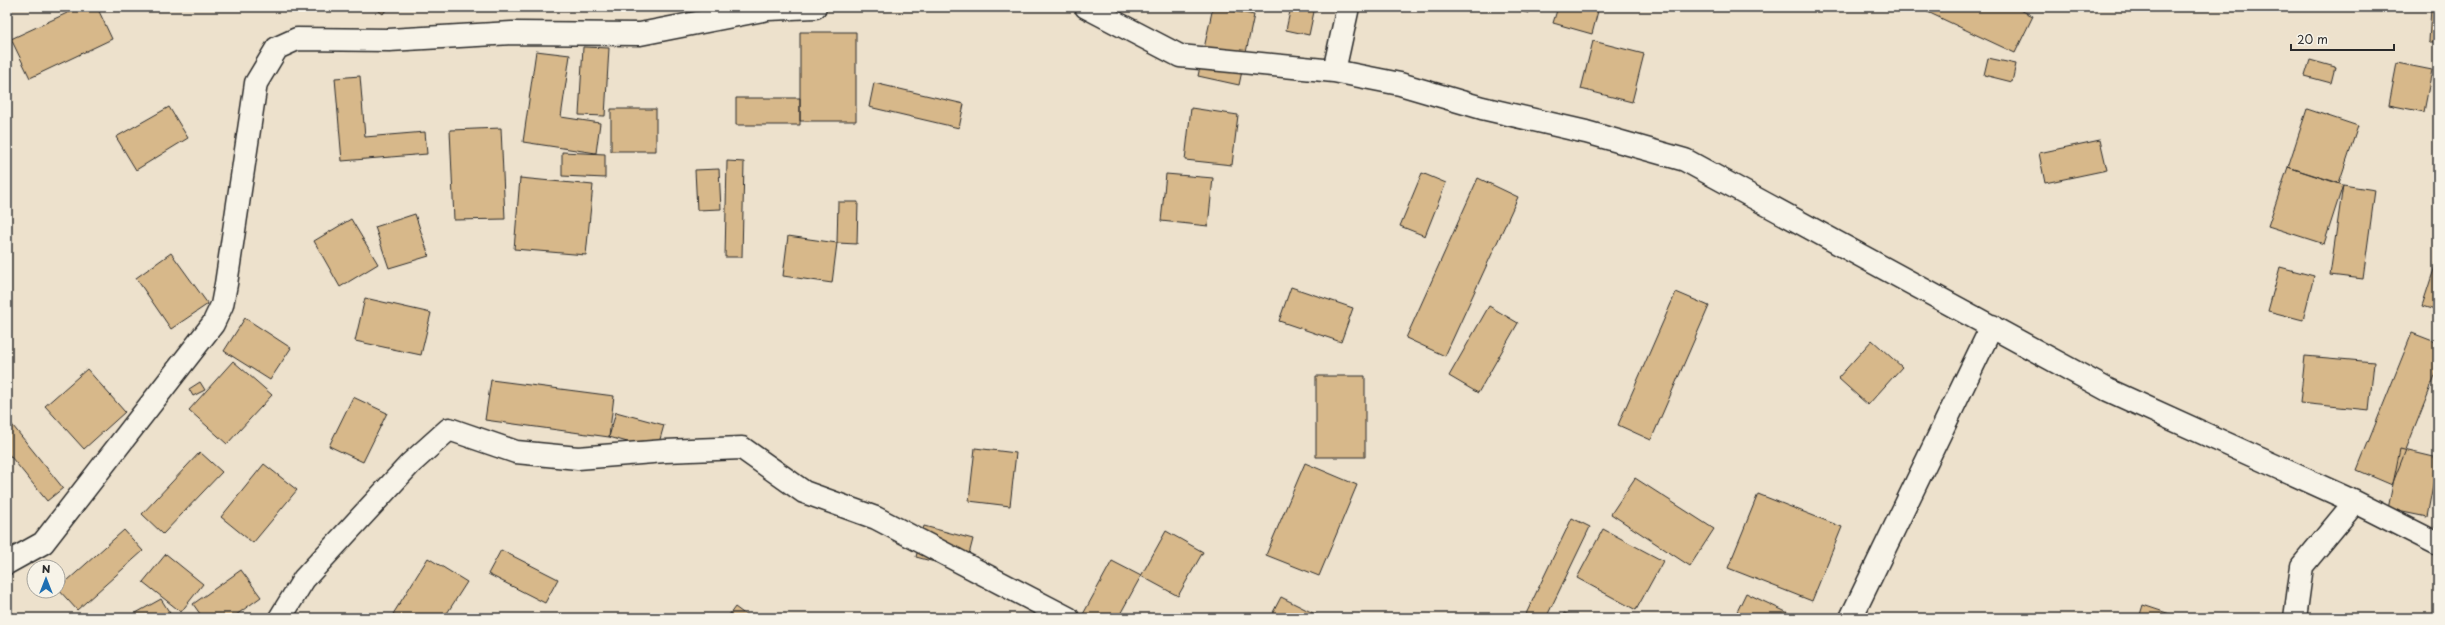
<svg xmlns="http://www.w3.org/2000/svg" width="2445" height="625" font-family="'Playpen Sans',sans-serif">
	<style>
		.building { fill: #d7b88a; stroke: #2b2b2b }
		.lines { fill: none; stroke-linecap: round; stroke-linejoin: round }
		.street-casing { stroke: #2b2b2b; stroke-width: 25 }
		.street { stroke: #f7f3e8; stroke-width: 22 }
	</style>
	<rect width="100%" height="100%" fill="#ede1cc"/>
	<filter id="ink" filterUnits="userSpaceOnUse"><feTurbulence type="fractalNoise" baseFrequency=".025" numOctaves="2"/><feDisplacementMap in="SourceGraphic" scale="8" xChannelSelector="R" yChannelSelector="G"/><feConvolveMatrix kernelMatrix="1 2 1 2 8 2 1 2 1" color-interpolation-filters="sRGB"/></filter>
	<g filter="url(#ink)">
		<path class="building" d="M80,7H97L112,39L30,78L11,39Z
			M374,7H388L383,14Z
			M1213,7L1254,15L1239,85L1198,76Z
			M1291,7H1315L1309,35L1286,30Z
			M1508,7H1529L1528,13Z
			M1558,7H1584L1598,11L1592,34L1553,23Z
			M1917,7H2014L2033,16L2015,53Z
			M2431,7H2438V42H2429Z
			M800,32H856V121H800Z
			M1593,41L1644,54L1632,102L1581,89Z
			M583,47L609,48L605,116L579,115Z
			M536,51L570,55L561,117L600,123L596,153L523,142Z
			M1988,58L2016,64L2012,82L1984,75Z
			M2310,60L2335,67L2331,83L2305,76Z
			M2397,63L2432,70L2424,112L2389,105Z
			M360,76L365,137L425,132L427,154L342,161L335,78Z
			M874,83L964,104L959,128L869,107Z
			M736,98H800V125H736Z
			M169,107L188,138L136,170L116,137Z
			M1191,108L1238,115L1232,165L1185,160Z
			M611,109H656V151H611Z
			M2307,109L2358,126L2339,183L2288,167Z
			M501,128L505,219L454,220L450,130Z
			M2100,140L2107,170L2045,183L2039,153Z
			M562,152L605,154V178L562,176Z
			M727,161L744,162L742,257H725Z
			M2288,167L2343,185L2324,244L2268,226Z
			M719,169L721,209L697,210L695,170Z
			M1422,173L1446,183L1425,236L1400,226Z
			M1166,174L1213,178L1208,226L1161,221Z
			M520,178L593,185L586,255L514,249Z
			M1478,178L1518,197L1445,356L1406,338Z
			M2343,185L2375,190L2363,279L2330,275Z
			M838,202H858L857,244L837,243Z
			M415,214L429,256L389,268L375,227Z
			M351,219L378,264L340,287L314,241Z
			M788,236L837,243L832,283L783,276Z
			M171,253L208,304L171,329L136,278Z
			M2438,257V311L2422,306Z
			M2280,267L2314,276L2303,320L2268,311Z
			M1291,287L1353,308L1341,342L1279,321Z
			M1676,292L1709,306L1651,440L1618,425Z
			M365,298L431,313L421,355L355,341Z
			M1489,306L1518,323L1478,393L1449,376Z
			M245,318L291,348L270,380L224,351Z
			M2412,333L2438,343V369L2392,485L2357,470Z
			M1872,340L1902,367L1868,405L1838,378Z
			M2305,356L2374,362L2369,410L2300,403Z
			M233,361L272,395L227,444L189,410Z
			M87,369L125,412L84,449L45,406Z
			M1316,376H1365V457H1316Z
			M491,380L614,396L609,437L485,420Z
			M200,382L205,390L193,396L189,389Z
			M353,397L387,413L363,462L329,446Z
			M616,412L664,425L657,450L609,437Z
			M9,421L63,488L47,501L7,452V423Z
			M975,448L1016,453L1010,506L969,501Z
			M2400,449L2438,458L2427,517L2388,509Z
			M200,452L222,472L163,534L142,514Z
			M1305,463L1357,485L1319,576L1266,555Z
			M264,464L297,490L253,543L221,517Z
			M1635,478L1714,529L1690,566L1611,514Z
			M1758,494L1842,527L1812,601L1728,568Z
			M1572,518L1590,527L1546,618H1529L1525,616Z
			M924,526L973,539L965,570L916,557Z
			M1603,529L1663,561L1636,610L1577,578Z
			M124,530L143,551L77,610L58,589Z
			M1166,531L1203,552L1178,596L1141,576Z
			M501,550L558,579L545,603L488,574Z
			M166,554L203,584L181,612L143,582Z
			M428,558L467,582L444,618H399L393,614Z
			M1112,561L1141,576L1118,618H1081Z
			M241,570L261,597L232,618H203L193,604Z
			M1746,593L1799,618H1734Z
			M1281,597L1323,618H1270Z
			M161,599L173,618H127Z
			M2143,605L2182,618H2139Z
			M735,607L750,618H727Z
			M1564,613L1577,618H1562Z"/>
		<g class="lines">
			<defs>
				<path id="street" d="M1086,7L1180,56L1334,71
					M1348,7L1334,71L1400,84L1482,108L1586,132L1685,160L2108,390L2355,502L2438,544
					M7,563L43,543L213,324L222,305L226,284L256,83L277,48L297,39L389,40L512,33L640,34L768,9L815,7
					M280,618L304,579L410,464L449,429L516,452L578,458L665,451L742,448L804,492L876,518L1068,618
					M1851,618L1992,326
					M2295,618L2302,566L2355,502"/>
			</defs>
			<use href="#street" class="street-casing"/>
			<use href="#street" class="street"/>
		</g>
	</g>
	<rect width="2445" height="625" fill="none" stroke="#f7f3e8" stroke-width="24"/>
	<rect x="12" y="12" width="2421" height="601" fill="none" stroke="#2b2b2b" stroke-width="1.5" filter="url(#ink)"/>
	<g transform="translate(46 579)"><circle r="19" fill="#f7f3e8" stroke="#a5a39c"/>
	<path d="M0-3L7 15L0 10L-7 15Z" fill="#1f6fb2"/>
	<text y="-6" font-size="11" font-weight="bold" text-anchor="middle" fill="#2b2b2b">N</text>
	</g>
	<path d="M2291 44v6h103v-6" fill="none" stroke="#2b2b2b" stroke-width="2"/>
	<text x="2297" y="44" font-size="12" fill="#2b2b2b" stroke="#f7f3e8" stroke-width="3" paint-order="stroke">20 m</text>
</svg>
